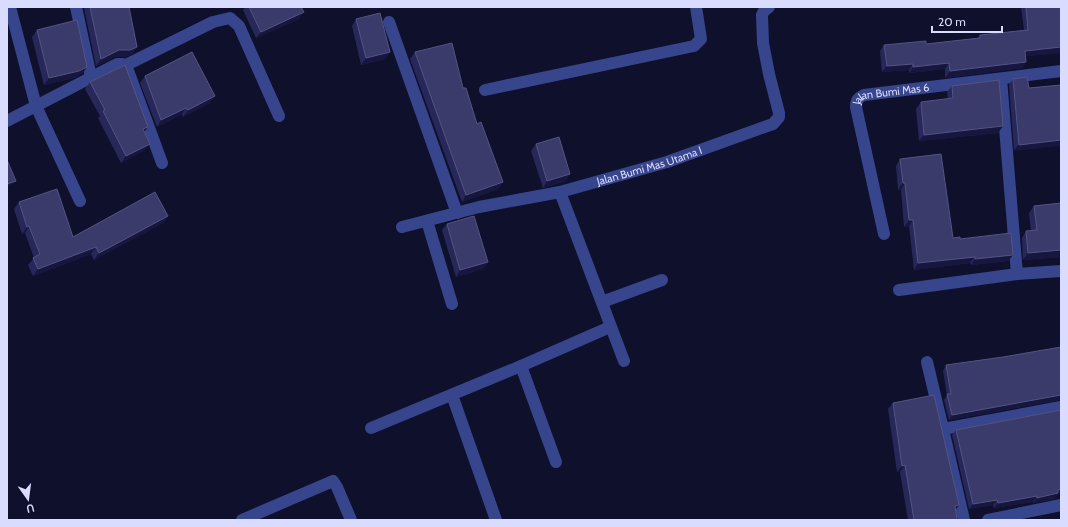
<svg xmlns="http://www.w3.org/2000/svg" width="1068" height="527" font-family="Cabin,sans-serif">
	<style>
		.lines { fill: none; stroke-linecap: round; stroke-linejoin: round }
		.minor { stroke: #37458d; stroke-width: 12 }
		.wall { fill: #272859 }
		.shaded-wall { fill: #16163f }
		.building { fill: #3a3b6b; stroke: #535482 }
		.labels { text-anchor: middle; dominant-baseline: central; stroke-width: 3; stroke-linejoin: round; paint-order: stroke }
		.street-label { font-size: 11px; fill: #d9dcff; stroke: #0f102b }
	</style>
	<rect width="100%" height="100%" fill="#0f102b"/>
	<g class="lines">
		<g class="minor">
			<path d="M10,7L36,106L80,201"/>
			<path d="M76,7L91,77"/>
			<path d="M389,22L457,213"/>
			<path d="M126,65L213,22L230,18L239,26L279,116"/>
			<path d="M1001,79L1017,274"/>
			<path d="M485,90L694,46L701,39L696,7"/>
			<path d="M7,121L117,64H122L126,65L162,163"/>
			<path d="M560,192L624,361"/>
			<path d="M427,221L452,304"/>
			<path id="s1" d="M402,227L479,207L560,192L667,162L773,124L779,117V113L769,74L763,43L762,15L764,11L769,7"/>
			<path id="s2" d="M884,234L856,107C856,100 858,98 864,95L1061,71"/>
			<path d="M899,290L1017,274L1061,271"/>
			<path d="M602,302L662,280"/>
			<path d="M927,362L943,429"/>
			<path d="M521,366L556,462"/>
			<path d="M452,395L496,520"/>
			<path d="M371,428L521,366L610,327"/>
			<path d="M242,520L333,481L337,487L351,520"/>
			<path d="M964,520L943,429L1061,407"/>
			<path d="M988,520L1061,505"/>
		</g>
	</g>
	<path class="wall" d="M85,7H129L137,47L132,54L125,57H114L96,66L84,8Z
		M245,7H301L299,19L256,38L243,10Z
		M1021,7H1061V53L1025,56L1026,62L1022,68L945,78V69L909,73V70L882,72L880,51L884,45L926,44L978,38L980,35L1024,30Z
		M356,19L390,52L385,59L361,65L352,26Z
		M37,30L83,73L74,78L44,85L32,37Z
		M415,52L463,88L477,124L503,182L498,189L462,202L410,59Z
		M145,76L210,103L183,117L182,114L157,127L140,83Z
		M1013,79L1029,88L1061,85L1014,151L1009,85Z
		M90,82L144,132L145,150L121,163L98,118L100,116L85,89Z
		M952,86L1003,126L998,133L919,141L916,109L921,102L948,99L947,92Z
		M536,144L566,181L543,188L531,151Z
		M900,159L953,238L960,239L1013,255L1008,261L971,265L970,263L914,270L909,226L904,227L901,190H898L896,166Z
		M19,202L73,237L168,216L163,223L94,260L91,254L33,276L28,265L34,258L25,233L22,234L14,209Z
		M1061,203V257L1023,260L1022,238L1026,231H1031L1029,213L1034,206Z
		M447,224L488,262L483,269L456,277L442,230Z
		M946,365L1060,400L949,420L944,400L947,395L943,371Z
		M893,403L959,505L955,510L957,520H908L900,472H897L888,409Z
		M1061,410V494H1058L1054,499L1033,503V502L994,508L993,505L969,509L952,435L956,430Z"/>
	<path class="shaded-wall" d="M304,12L299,19L256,38L261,32Z
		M137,47L132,54L125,57H114L96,66L101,59L119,50Z
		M1061,47V53L1020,57L1025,51Z
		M390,52L385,59L361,65L366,58Z
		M1026,62L1022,68L945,78L950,71Z
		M949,63L945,69L909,73L913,67Z
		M913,64L909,70L882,72L887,66Z
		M87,67L83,73L74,78L44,85L49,78Z
		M215,96L210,103L183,117L188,110Z
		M186,108L182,114L157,127L161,120Z
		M1003,126L998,133L919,141L924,135Z
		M148,127L143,134V129Z
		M1061,140V146L1014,151L1019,145Z
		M150,144L145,150L121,163L126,156Z
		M570,174L566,181L543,188L547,181Z
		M16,181L13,184L7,187V184Z
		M503,182L498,189L462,202L466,195Z
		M903,183H905L901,190H898Z
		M168,216L163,223L94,260L99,253Z
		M909,220H913L909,226L904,227Z
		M29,226L25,233L22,234L27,227Z
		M96,247L91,254L33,276L38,269Z
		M1061,250V257L1023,260L1028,253Z
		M1013,255L1008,261L971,265L975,259Z
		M975,257L970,263L914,270L918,263Z
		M488,262L483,269L456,277L460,270Z
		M1061,395V400L949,420L952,415Z
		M905,465L900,472H897L902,466Z
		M1061,489V494H1058L1054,499L1033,503L1037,498L1058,490Z
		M1037,496L1033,502L994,508L998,503Z
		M997,500L993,505L969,509L973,504Z
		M959,505L954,512L955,506Z"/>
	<path class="building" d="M90,7H129L137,47L130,50H119L101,59Z
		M249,7H301L304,12L261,32Z
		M1026,7H1061V47L1025,51L1026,62L950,71L949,63L913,67V64L887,66L884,45L926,41V44L980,38V35L1028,30Z
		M380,13L390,52L366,58L356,19Z
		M77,20L87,67L79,71L49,78L37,30Z
		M452,43L463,88H466L477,124L481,122L503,182L466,195L415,52Z
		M192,52L215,96L188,110L186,108L161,120L145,76Z
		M125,65L148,127L143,129L150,144L126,156L103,111L105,110L90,82Z
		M1027,77L1029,88L1061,85V140L1019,145L1013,79Z
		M999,80L1003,126L924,135L921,102L953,98L952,86Z
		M559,137L570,174L547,181L536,144Z
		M941,154L953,238L960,237V239L1011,233L1013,255L975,259V257L918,263L913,220H909L905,183H903L900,159Z
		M7,160L16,181L7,184Z
		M57,189L73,237L155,192L168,216L99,253L96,247L38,269L33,258L40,254L29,226L27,227L19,202Z
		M1061,203V250L1028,253L1026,231L1037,230L1034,206Z
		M474,216L488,262L460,270L447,224Z
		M1061,347V395L952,415L947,394H951L946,365L1003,357Z
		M934,395L959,505L955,506L957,520H914L905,465L902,466L893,403Z
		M1061,410V489L1058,490V493L1037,498V496L998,503L997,500L973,504L956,430Z"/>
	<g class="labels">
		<g class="street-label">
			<text stroke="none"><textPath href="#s2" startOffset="172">Jalan Bumi Mas 6</textPath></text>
			<text stroke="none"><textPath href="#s1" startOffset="255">Jalan Bumi Mas Utama I</textPath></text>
		</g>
	</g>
	<rect width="1068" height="527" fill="none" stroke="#d9dcff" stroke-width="16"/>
	<g transform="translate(28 499) rotate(166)" stroke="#0f102b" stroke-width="3" paint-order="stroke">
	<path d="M0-3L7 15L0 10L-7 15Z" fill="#d9dcff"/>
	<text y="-6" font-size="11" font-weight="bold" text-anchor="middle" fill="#d9dcff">U</text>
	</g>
	<path d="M932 26v6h70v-6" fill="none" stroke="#d9dcff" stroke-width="2"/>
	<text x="938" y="26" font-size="12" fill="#d9dcff" stroke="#0f102b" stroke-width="3" paint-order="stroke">20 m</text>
</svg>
